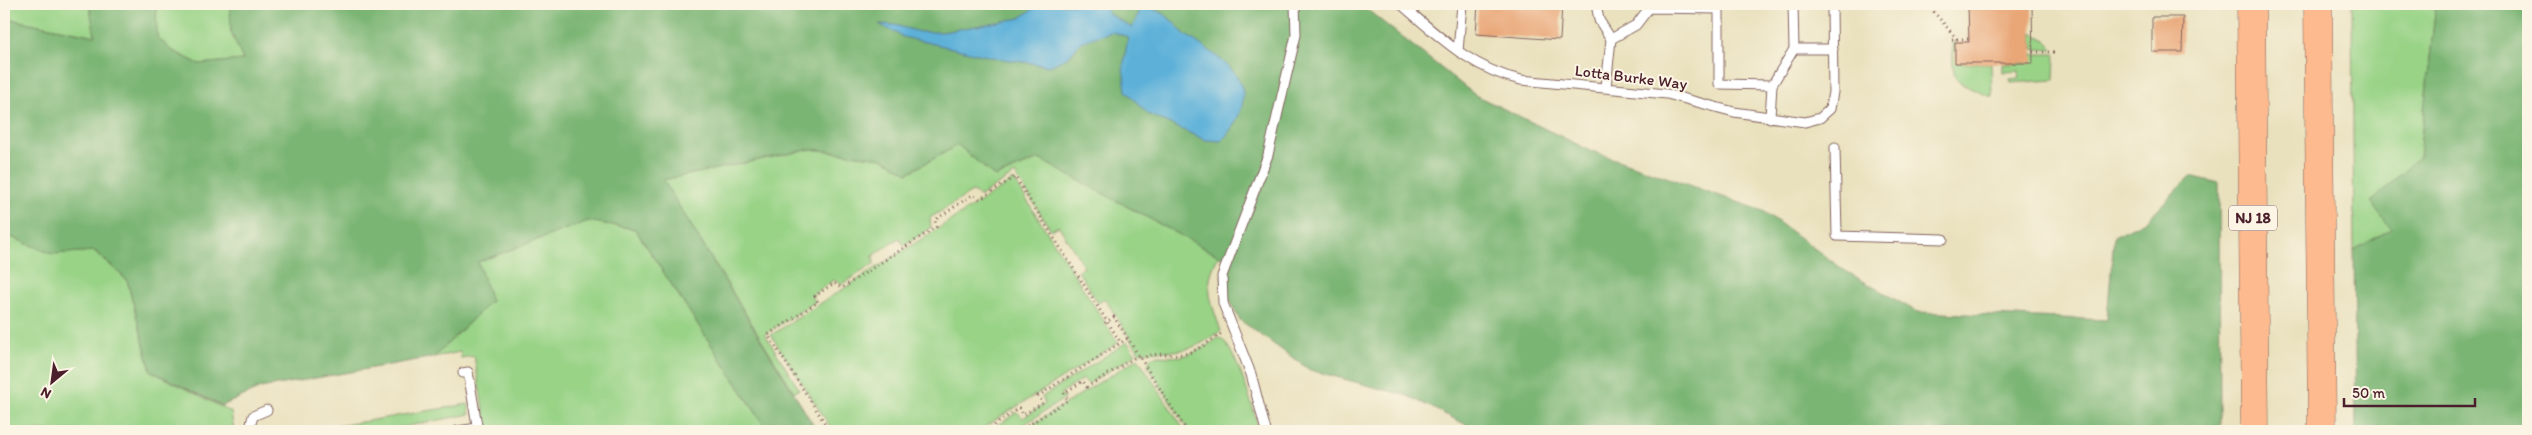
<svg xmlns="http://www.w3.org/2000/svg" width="2532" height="435" font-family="Itim,sans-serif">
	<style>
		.green { fill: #98d386; stroke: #717958 }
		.forest { fill: #7ab573; stroke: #626a4f }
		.water { fill: #5db1d9; stroke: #546882 }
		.building { fill: #e9a778 }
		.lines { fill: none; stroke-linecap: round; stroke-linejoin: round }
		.lane-casing { stroke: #82635e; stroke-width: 11 }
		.highway-casing { stroke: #82635e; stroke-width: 29 }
		.path { stroke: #82635e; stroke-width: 3; stroke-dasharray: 1 4; stroke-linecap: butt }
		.lane { stroke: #fff; stroke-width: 9 }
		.highway { stroke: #fcba8e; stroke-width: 28 }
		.labels { text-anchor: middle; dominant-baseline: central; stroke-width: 4; stroke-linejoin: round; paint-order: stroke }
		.shield { fill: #fcf5e5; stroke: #7f5f63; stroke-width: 1 }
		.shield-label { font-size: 15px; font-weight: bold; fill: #4a1f2b }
		.street-label { font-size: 16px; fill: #4a1f2b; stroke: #fcf5e5 }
	</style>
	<rect width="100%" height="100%" fill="#fcf5e5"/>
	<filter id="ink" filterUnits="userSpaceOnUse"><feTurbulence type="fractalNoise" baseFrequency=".02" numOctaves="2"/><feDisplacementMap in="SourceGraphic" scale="10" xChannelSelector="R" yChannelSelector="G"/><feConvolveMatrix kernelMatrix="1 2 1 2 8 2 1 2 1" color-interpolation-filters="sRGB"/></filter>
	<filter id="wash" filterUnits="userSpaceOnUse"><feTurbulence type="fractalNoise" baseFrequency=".0096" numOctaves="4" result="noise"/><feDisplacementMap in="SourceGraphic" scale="20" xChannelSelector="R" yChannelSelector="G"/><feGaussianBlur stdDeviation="1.12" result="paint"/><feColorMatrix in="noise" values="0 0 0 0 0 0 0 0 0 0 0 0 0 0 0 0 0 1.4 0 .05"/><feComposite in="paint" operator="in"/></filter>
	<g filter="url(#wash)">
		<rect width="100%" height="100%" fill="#e9e1bd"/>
		<path class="green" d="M4,4H89L96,36L4,18Z
			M156,4H230L231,32L243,60L199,64L171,50L157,37Z
			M2352,4H2436L2419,157L2371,202L2392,229L2354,250Z
			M2032,33L2046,40L2053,50L2033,49Z
			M1952,42H1955L1956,63H1991L1992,97C1952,81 1953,84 1952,42Z
			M2032,54H2055L2054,80L2011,83L2010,79L2020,78L2019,71L2003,72V64L2032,63Z
			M958,145L995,177L1039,159L1219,256C1202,284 1211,302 1221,331C1184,357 1180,349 1139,352L1105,299L1098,303L1078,271L1084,267L1059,226L1051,230L1015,174L980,196L972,192L930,218L931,228L904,245L899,238L873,256L874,264L842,284L834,280L812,295L815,302L765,334L799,389L794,392L663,180L811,149L882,158L908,173Z
			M1014,180L1118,343L978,431H833L771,335Z
			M588,221L635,229L768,431H487L474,356L461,358L460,352L434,357L491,301L477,262Z
			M4,234L52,254L94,251L127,280L151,371L231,412L234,431H4Z
			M1218,338L1222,339C1237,353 1254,410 1259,431H1189L1148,366L1150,358C1158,354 1172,358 1182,356C1196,353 1207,346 1218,338Z
			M1127,342L1136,354L1088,384L1083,379L1061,393L1064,399L1014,431H990L1017,412L1023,418L1045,404L1042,397Z
			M1138,358L1185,431H1022Z
			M468,404L470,414L383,431H308Z"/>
		<path class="forest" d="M89,4H156L157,37L171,50L199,64L243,60L231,32L230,4H1360L1475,95L1589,150L1763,211L1844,270L1917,312L2107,320L2114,236L2147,220L2190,176L2219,183L2220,431H1479L1408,396L1310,370L1240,320L1222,285L1225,259L1219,256L1039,159L995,177L958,145L908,173L882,158L811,149L663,180L817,431H768L635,229L588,221L478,262L491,301L434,357L260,388L222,406L151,371L127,280L95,251L52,254L4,234V18L95,36Z
			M2436,4H2528V431H2356L2354,250L2391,229L2371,202L2419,157Z"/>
		<path class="water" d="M1040,4H1105L1108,13L1132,28L1142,6C1154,9 1164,12 1172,21C1177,25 1180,31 1186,35C1231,65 1268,86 1222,141L1205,140L1148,114L1126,91L1123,67L1128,37L1112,32L1101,35L1081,42L1068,57L1050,66L996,58L903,37L879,24L895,25L919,32H943L1020,18Z"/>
		<g id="blocks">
			<path class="building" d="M1478,4H1562L1560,40L1476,34Z
				M1968,4H2032L2033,63H1955V42H1969Z
				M2152,17H2183L2182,52H2152Z"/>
		</g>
	</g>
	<g filter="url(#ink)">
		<use href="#blocks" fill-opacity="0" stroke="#82635e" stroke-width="1"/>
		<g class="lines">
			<defs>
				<path id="lane" d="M1401,4C1437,35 1473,70 1521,80L1667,94L1734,112L1805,122L1820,118L1830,109L1833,92L1832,4
					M1596,4L1599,20L1611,39
					M1793,4L1794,49
					M1458,51L1462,4
					M1606,87L1611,39L1636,25L1649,8L1719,9V84L1772,85
					M1770,118L1772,85L1794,49H1833
					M1835,147L1837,236L1943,239
					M463,373L468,372L478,431
					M249,431L253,416L267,410
					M457,431L478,428
					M1266,431L1251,374L1223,303L1222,276L1268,155L1296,35L1295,4"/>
				<path id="highway" d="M2251,4L2255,431
					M2318,4L2322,431"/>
			</defs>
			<use href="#lane" class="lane-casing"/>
			<use href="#highway" class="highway-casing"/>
			<path class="path" d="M1927,4L1957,39
				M1952,39H1969
				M2033,52H2054
				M1105,323L1114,317L1187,431
				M1141,359C1153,351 1169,356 1184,354C1198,351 1210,341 1222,333
				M830,431L768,335L818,302L815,296L834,283L842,288L936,227L935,220L972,195L980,199L1015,177L1121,343
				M986,431L1019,408L1023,415L1043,403L1038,396L1128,338
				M1019,431L1068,400L1064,393L1083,381L1087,387L1139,355"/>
			<use href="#lane" class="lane"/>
			<use href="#highway" class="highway"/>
		</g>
	</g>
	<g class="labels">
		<rect class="shield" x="2229" y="205.5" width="48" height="25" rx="4"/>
		<g class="shield-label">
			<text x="2253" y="218">NJ 18</text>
		</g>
		<g class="street-label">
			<text transform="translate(1631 77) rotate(7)">Lotta Burke Way</text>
		</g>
	</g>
	<rect width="2532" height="435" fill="none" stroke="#fcf5e5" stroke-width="20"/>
	<g transform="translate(52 382) rotate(209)" stroke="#fcf5e5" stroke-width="4" paint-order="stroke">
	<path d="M0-4L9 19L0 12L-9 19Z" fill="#4a1f2b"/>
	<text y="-8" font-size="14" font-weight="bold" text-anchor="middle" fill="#4a1f2b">N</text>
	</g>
	<path d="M2344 398v8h131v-8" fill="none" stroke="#4a1f2b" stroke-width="2.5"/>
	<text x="2352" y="398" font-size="15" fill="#4a1f2b" stroke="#fcf5e5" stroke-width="4" paint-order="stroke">50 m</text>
</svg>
